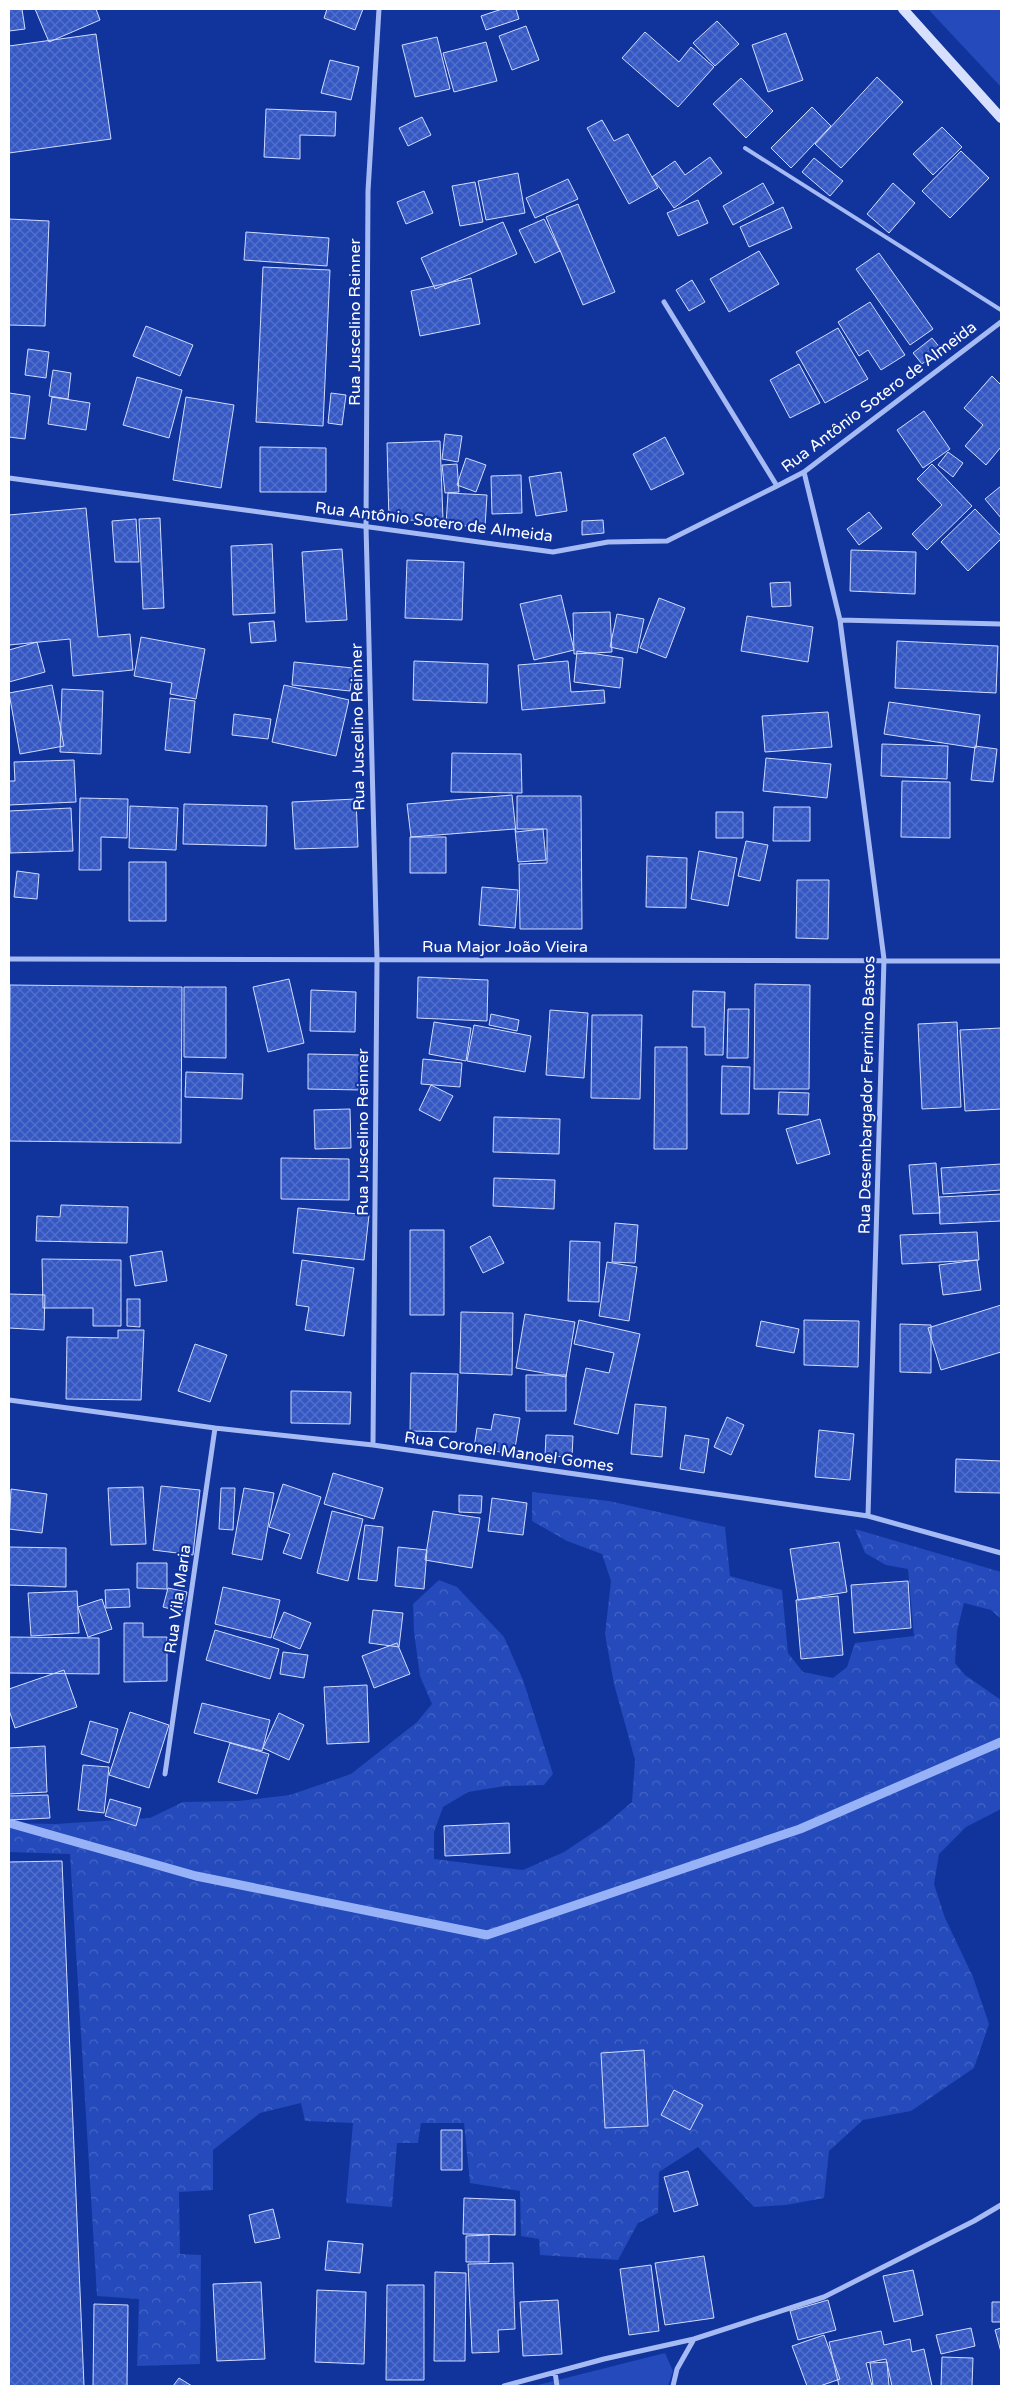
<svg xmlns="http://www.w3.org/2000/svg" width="1010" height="2395" font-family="'Varela Round',sans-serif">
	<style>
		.green { fill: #244abb }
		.forest { fill: url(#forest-crowns) }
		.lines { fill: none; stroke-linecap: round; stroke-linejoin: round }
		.stream { stroke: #98b2f8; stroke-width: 9 }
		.building { fill: url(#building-cross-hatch); stroke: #cfdbfe }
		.lane { stroke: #a6baf4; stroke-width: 4 }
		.street { stroke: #a6baf4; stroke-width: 5 }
		.secondary { stroke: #d6e0fd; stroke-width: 10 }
		.labels { text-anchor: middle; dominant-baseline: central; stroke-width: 4.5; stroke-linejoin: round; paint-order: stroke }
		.street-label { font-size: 16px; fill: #fff; stroke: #11339c }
	</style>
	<defs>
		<pattern id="forest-crowns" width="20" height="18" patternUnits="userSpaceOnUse" patternTransform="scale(1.25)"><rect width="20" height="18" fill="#244abb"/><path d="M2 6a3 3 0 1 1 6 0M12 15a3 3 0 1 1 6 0" fill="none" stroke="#4565c5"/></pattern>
		<pattern id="building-cross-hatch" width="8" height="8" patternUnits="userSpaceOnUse" patternTransform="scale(1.25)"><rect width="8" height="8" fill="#3558c3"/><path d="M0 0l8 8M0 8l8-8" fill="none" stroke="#5371cc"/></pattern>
	</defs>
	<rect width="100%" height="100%" fill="#11339c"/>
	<path class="green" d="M928,9H1001V87Z
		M665,2353L673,2371L668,2386H534Z"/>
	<path class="forest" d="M532,1492L609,1501L725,1527L730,1576L782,1590L788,1653L803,1672L833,1678L847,1667L855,1643L914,1636L908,1569L886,1565L865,1553L855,1529L1001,1572V1619L991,1610L964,1603L957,1631L955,1663L965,1675L1001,1700V1809L966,1827L939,1854L934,1884L945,1918L973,1977L989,2024L974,2068L911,2111L863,2120L829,2151L824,2198L786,2205L754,2207L698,2147L659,2172L658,2213L638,2223L618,2260L540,2255L539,2239L521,2236L520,2191L470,2183L464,2123H421L418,2143H397L392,2207L346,2203L353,2123L305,2121L301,2103L260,2113L213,2150V2190L179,2192L180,2254L201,2255L200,2364L137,2366L139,2299L97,2296L70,1854L9,1852V1823L55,1824L150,1818L183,1802L239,1801L290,1795L351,1774L417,1722L432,1704L420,1676L414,1632L413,1604L439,1580L457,1587L504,1637L523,1680L553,1774L544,1785L505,1786L468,1792L443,1807L434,1832V1859L523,1870L564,1852L606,1824L632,1802L635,1760L614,1684L605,1634L611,1581L602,1554L567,1541L532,1521Z"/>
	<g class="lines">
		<path class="stream" d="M9,1823L196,1876L487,1935L800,1829L1001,1742"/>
	</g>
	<path class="building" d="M9,9H22L25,29L9,31Z
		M35,9H96L100,20L49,42Z
		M327,9H363L355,30L324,18Z
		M502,9H516L519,19L486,30L481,16Z
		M717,21L739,44L715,66L693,43Z
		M526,26L539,60L512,70L499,36Z
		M645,32L679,62L691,47L714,67L678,107L622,58Z
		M786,33L803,80L768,92L752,45Z
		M96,34L111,139L9,153V46Z
		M437,37L450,89L415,97L402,45Z
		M486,42L497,81L454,92L443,53Z
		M330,60L359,67L351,100L321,93Z
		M877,77L903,102L841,168L815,144Z
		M741,78L773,111L746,138L713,104Z
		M812,107L831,126L791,168L771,148Z
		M266,109L336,112L335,136L300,135V159L264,157Z
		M422,117L431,135L408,146L399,128Z
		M602,120L614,141L628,134L658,188L629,204L587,128Z
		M942,127L962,147L933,175L913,154Z
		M961,151L989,178L950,218L922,191Z
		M710,157L722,173L674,208L652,177L675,161L685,175Z
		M814,158L843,181L830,196L802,172Z
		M518,173L525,213L486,220L478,181Z
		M568,179L578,199L535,218L526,198Z
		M475,182L483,222L460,226L452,186Z
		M763,183L774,203L733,225L723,206Z
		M893,183L915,203L889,233L867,214Z
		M424,191L433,213L406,224L397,202Z
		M698,200L708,223L678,236L667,213Z
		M578,204L615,292L583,305L546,217Z
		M783,207L792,228L749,247L740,227Z
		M9,219L49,221L45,326L9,325Z
		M544,219L560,251L535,263L519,230Z
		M503,222L517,254L435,289L421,258Z
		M246,232L329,238L327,266L244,260Z
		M759,251L779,284L729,312L710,279Z
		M879,253L933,329L910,345L856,269Z
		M263,267L330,270L323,426L256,422Z
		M471,278L480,324L420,336L411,291Z
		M692,280L705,302L689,311L676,290Z
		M870,302L905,355L881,370L868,350L859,356L838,322Z
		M146,326L193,345L180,376L133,356Z
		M838,328L868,379L825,403L796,352Z
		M932,338L941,349L922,364L913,353Z
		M28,349L49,352L46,378L25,375Z
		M799,364L820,403L790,418L770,380Z
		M53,370L71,373L68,399L49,396Z
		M992,376L1001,385V447L986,465L965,446L983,425L964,408Z
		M137,377L182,390L169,438L123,425Z
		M9,393L30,396L25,439L9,437Z
		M331,393L346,395L342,425L328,423Z
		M52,397L90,403L86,430L48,424Z
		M186,397L234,405L221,488L173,480Z
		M924,411L950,449L923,468L897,430Z
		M445,434L462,436L458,462L442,459Z
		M665,437L684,474L651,490L633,454Z
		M440,441L443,519L389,521L387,443Z
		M260,447L326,448V492H260Z
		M948,452L963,463L953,477L938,465Z
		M466,458L486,465L476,492L457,485Z
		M457,464L459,492L445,493L442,465Z
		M932,464L972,506L927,550L912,534L942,505L917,479Z
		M561,472L567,511L536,516L529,477Z
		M521,475L522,513L492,514L491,476Z
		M1001,486V518L985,499Z
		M448,493L487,495L485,527L446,525Z
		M86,508L98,637L130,634L133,670L73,676L70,639L9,645V515Z
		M975,509L1001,536V539L968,571L941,542Z
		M869,512L882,528L859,545L847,529Z
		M160,518L164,608L143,609L139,519Z
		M136,519L139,562H115L112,521Z
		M603,520L604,533L582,535V521Z
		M272,544L275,613L233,615L231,546Z
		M342,549L347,620L306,622L302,552Z
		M851,550L916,552L915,594L850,591Z
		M407,560L464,562L462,620L405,618Z
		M790,582L791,606L772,607L770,583Z
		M561,595L574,650L534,660L520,604Z
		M659,598L685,608L666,658L640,648Z
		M610,612L612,652L574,654L573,613Z
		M617,614L644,619L637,653L610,647Z
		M747,616L813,627L808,662L741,651Z
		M274,621L276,641L251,643L249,623Z
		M141,637L205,649L196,699L170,694L172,683L134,676Z
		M897,641L998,646L996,693L895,688Z
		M37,642L45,672L9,682V650Z
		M577,651L623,658L620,688L574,682Z
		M414,661L488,664L487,703L413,700Z
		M568,661L571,692L604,690L605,703L522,710L518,665Z
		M294,662L353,668L350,691L292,685Z
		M52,685L64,746L20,754L9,693Z
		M284,685L349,700L336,756L272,742Z
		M62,689L103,691L101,754L60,752Z
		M170,698L195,701L190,753L165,750Z
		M889,702L980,715L976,748L884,734Z
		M828,712L832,747L765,752L762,716Z
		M234,714L271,719L268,739L232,735Z
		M882,744L948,746L947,779L881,776Z
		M975,746L997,749L993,782L971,780Z
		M452,753L521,754L522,793L451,792Z
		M766,758L831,764L827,798L763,791Z
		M74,760L76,802L9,805V781H15L14,762Z
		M902,781L950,782V838L901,837Z
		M512,795L516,832L543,829L546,860L518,862L515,829L411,837L407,804Z
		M517,796H581L582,929H520L519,864L547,863V829H517Z
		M80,798L128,799L127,838L101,837V870H79Z
		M356,799L358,847L295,849L292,802Z
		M184,804L267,806L266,846L183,844Z
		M130,806L178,808L176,850L129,848Z
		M774,807H810V841H773Z
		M71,808L73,851L10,853L9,811Z
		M716,812H743V838H716Z
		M410,837H446V873H410Z
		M746,841L768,845L760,881L738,876Z
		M699,851L737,858L728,906L691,899Z
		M647,856L687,858L686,908L646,907Z
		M129,862H166V921H129Z
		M17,871L39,874L37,899L14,897Z
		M797,880H829L828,939L796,938Z
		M482,887L518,890L515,928L479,925Z
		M418,977L488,980L487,1021L417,1018Z
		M289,979L304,1043L268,1052L253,987Z
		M755,984L810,985L809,1089H754Z
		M10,985L182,987L181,1143L9,1141Z
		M184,987H226V1058L184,1057Z
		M311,990L356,992L355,1032L310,1031Z
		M693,991L725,992L723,1055H705V1027H692Z
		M728,1009H749L748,1058H727Z
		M550,1010L588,1013L584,1078L546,1075Z
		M491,1014L519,1020L517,1031L489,1025Z
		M592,1015H642L640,1099L591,1098Z
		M434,1022L471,1028L466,1061L429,1054Z
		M957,1022L961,1107L922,1109L918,1024Z
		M474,1025L531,1036L525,1072L467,1061Z
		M1001,1028V1109L965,1111L960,1030Z
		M655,1047H687V1149H654Z
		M308,1054L362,1055V1090L308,1089Z
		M423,1059L462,1063L460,1087L421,1084Z
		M722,1066L750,1067L749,1114H721Z
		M186,1072L243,1074L242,1099L185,1097Z
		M431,1085L453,1096L440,1121L419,1110Z
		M779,1092L809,1093L808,1115L778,1114Z
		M350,1109L351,1148L315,1149L314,1110Z
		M494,1117L560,1119L559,1154L493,1152Z
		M820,1119L830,1154L797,1164L786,1129Z
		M281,1158L349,1159V1200L281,1199Z
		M936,1163L940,1213L913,1214L909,1165Z
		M1001,1164V1190L943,1194L941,1168Z
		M494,1178L555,1180L554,1209L493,1206Z
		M1001,1194V1221L940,1224L939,1197Z
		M61,1205L128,1207L127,1243L36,1241L37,1216L60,1217Z
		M298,1208L369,1215L364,1260L293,1253Z
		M615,1223L638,1225L635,1263L612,1262Z
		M410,1230H444V1315H410Z
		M977,1232L979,1260L902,1264L900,1235Z
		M490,1236L504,1263L483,1273L470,1247Z
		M570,1241L600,1242L599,1302L568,1301Z
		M162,1251L167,1281L135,1286L130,1256Z
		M42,1259L121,1260V1326H93V1308H43Z
		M302,1260L354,1268L344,1336L305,1330L309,1307L296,1305Z
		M977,1260L981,1290L943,1295L939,1265Z
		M607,1262L637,1267L629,1321L599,1316Z
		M9,1294L45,1295L44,1330L9,1328Z
		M127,1299H140V1327L127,1326Z
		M1001,1305V1352L941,1370L928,1328Z
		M461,1312L513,1313L512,1375L460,1373Z
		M525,1314L575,1322L566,1377L516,1368Z
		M579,1320L640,1334L618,1434L574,1424L586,1368L609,1373L614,1353L574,1344Z
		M804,1320L859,1321L858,1367L804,1365Z
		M761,1321L799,1329L794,1353L756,1346Z
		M900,1324L931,1325V1373L900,1372Z
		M118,1330H144L141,1400L66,1399L67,1337L118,1338Z
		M195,1344L227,1355L210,1402L178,1391Z
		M411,1373L458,1374L456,1432L410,1431Z
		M526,1375H566V1411H526Z
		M291,1391L351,1392L350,1424L291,1423Z
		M635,1404L666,1407L662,1457L631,1454Z
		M494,1414L520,1418L514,1454L474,1448L477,1428L491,1430Z
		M727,1417L744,1425L731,1455L714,1447Z
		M819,1430L854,1434L850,1480L815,1477Z
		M546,1435L573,1436L572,1457L545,1456Z
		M685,1435L709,1439L704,1473L680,1469Z
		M956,1459L1001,1461V1493L955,1492Z
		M333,1473L383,1488L374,1519L324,1504Z
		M283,1484L321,1497L301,1559L283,1553L290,1534L269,1527Z
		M161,1486L200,1490L193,1555L153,1550Z
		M143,1487L146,1544L111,1545L108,1488Z
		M221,1488H235L233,1530L219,1529Z
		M244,1488L274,1493L262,1560L232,1554Z
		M11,1489L47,1494L42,1533L9,1529Z
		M459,1495L482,1496L481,1513L459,1512Z
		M492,1498L527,1503L523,1535L488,1531Z
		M332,1511L363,1519L348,1581L317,1573Z
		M433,1511L480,1518L472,1568L425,1560Z
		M365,1525L383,1527L377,1581L358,1579Z
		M839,1542L847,1592L798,1600L790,1549Z
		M9,1547L66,1548V1587L9,1585Z
		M398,1547L427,1550L424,1589L395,1586Z
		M137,1563H167V1589L137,1588Z
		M908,1581L911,1628L854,1633L851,1585Z
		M223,1587L280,1600L271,1638L215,1624Z
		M168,1588L187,1592L182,1612L163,1607Z
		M129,1589L130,1607L106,1608L105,1590Z
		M77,1591L79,1633L31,1636L28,1593Z
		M838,1596L843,1655L801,1659L796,1600Z
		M102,1599L112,1629L88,1637L78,1607Z
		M373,1610L403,1613L399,1647L369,1643Z
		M284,1612L311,1623L300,1649L273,1638Z
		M124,1623H143V1637H167V1681L124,1682Z
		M215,1630L279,1649L270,1679L206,1660Z
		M9,1637L99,1638V1674L9,1673Z
		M397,1643L410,1674L374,1688L362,1656Z
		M283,1652L308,1655L304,1678L280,1674Z
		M64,1670L77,1707L15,1728L9,1710V1689Z
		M367,1685L369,1742L327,1744L324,1687Z
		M202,1703L270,1720L262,1751L194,1733Z
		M130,1712L169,1725L149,1788L109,1775Z
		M279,1713L304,1725L289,1760L263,1748Z
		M90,1721L118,1729L109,1763L81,1754Z
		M230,1743L269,1754L257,1794L218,1782Z
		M45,1746L47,1792L9,1794V1748Z
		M83,1765L109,1767L104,1813L78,1810Z
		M48,1795L50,1818L9,1820V1796Z
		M110,1799L141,1808L136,1826L105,1816Z
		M509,1823L510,1853L445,1856L444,1826Z
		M62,1861L84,2386H9V1862Z
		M644,2050L648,2126L605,2128L601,2053Z
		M674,2090L703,2105L690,2130L661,2115Z
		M441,2130H462V2170H441Z
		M688,2171L698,2205L674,2212L664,2177Z
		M464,2198L515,2200V2235L463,2234Z
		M273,2209L280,2238L255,2243L249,2215Z
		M489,2235V2262H466V2236Z
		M328,2241L363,2244L360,2273L325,2270Z
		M704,2256L714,2318L665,2325L655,2263Z
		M513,2263L515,2329L498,2330L499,2352L472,2353L468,2264Z
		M651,2265L659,2331L629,2335L620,2269Z
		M913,2270L923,2315L894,2322L883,2276Z
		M435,2272L466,2273L465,2361H434Z
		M261,2282L265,2359L217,2361L213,2284Z
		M387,2285H424V2380H386Z
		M317,2290L366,2292L364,2364L315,2362Z
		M558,2300L562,2354L523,2356L520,2302Z
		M828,2300L836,2330L798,2340L790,2311Z
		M992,2302H1001V2322H992Z
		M94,2304L128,2305L127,2386H93Z
		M971,2328L975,2346L941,2354L936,2335Z
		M1001,2328V2352L995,2330Z
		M881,2331L884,2345L910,2339L912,2352L924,2349L932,2386H892L886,2359L866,2363L872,2386H839L829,2342Z
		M824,2335L840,2379L820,2386H807L792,2346Z
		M942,2357L973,2358L972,2386H941Z
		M887,2362L889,2386H873L870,2363Z
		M179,2378L192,2386H173Z"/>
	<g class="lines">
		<path class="lane" d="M745,148L1001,310"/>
		<path class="street" d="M664,302L777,486
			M804,472L840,620L884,959L868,1516
			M9,478L553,552L608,542L667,541L777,486L804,472L1001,322
			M840,620L1001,624
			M9,959L1001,961
			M9,1400L215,1428L373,1445L868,1516L1001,1553
			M373,1445L377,959L366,526L368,191L379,9
			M165,1774L215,1428
			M555,2372L557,2386
			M504,2386L604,2359L694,2339L824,2297L974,2221L1001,2205
			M673,2386L677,2369L694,2339"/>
		<path class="secondary" d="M903,9L1001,118"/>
	</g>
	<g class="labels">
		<g class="street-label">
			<text transform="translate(355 322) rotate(-90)">Rua Juscelino Reinner</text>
			<text transform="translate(879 397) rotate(-37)">Rua Antônio Sotero de Almeida</text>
			<text transform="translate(434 522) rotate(7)">Rua Antônio Sotero de Almeida</text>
			<text transform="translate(358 727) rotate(-91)">Rua Juscelino Reinner</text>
			<text x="505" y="947">Rua Major João Vieira</text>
			<text transform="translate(867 1095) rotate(-89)">Rua Desembargador Fermino Bastos</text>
			<text transform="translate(363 1132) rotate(-90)">Rua Juscelino Reinner</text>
			<text transform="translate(509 1452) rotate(8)">Rua Coronel Manoel Gomes</text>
			<text transform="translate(178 1599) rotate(-82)">Rua Vila Maria</text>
		</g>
	</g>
	<rect width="1010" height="2395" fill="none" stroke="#ffffff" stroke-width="20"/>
</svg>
